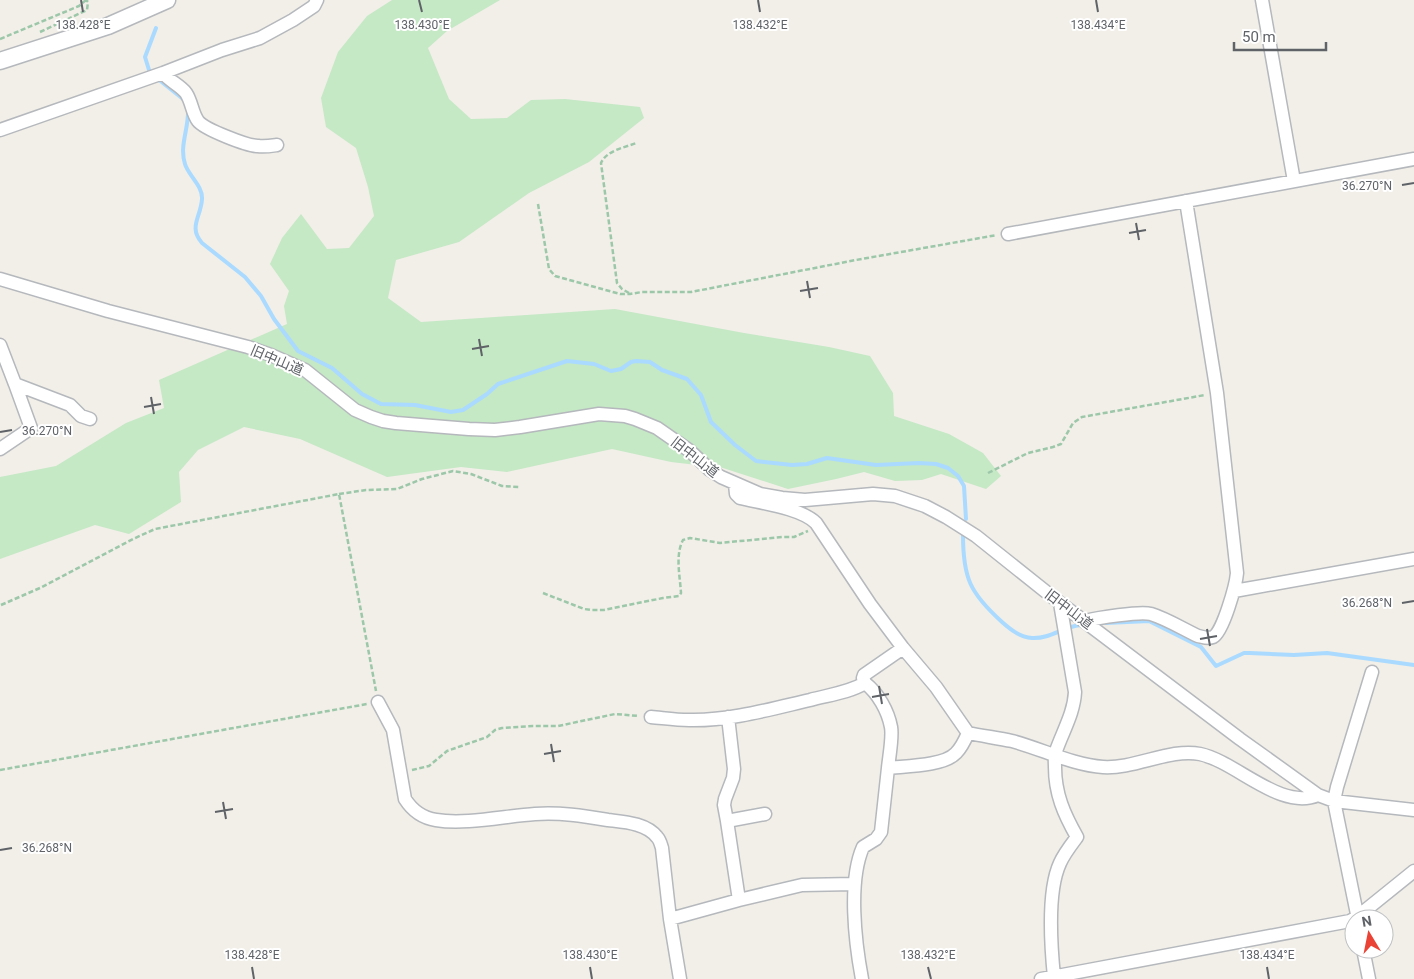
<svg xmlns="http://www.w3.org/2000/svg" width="1414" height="979" font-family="Roboto,'Noto Sans JP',sans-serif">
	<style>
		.green { fill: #c5e8c5 }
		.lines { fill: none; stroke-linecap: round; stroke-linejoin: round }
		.stream { stroke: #aadaff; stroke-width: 4 }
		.minor-casing { stroke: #b5b8bc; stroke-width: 15 }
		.tertiary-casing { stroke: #b5b8bc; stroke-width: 19 }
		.path { stroke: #9cc7a9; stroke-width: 2.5; stroke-dasharray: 5 2.5; stroke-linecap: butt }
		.minor { stroke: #fff; stroke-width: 12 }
		.tertiary { stroke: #fff; stroke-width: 16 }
		.ticks { fill: none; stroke: #5f6368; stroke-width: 2 }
		.labels { text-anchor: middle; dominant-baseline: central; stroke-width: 4; stroke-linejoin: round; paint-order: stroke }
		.street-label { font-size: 14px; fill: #5f6368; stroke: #fff }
		.ticks-label { font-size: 12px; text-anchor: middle; fill: #5f6368; stroke: #fff; stroke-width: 4; stroke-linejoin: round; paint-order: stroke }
	</style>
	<rect width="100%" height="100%" fill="#f1efe8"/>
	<path class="green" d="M392,0H500L447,31L428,48L449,99L471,119L507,118L531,100L565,99L640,107L644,118L589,162L529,193L459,242L396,260L388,298L421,322L615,309L744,333L829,347L870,356L893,393L894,416L949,434L983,453L1001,476L986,489L941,474L922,480L895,481L864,472L836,479L788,489L723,468L671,462L612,449L507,472L461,467L387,477L300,439L244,427L198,450L179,472L181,502L129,534L95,525L0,559V477L56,466L126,423L164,408L159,380L287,324L284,306L289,291L270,264L282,238L301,214L327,249L349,248L374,216L368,187L356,148L326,127L321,98L338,52L367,16Z"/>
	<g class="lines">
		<path class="stream" d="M149,70L145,57L156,28
			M158,79L183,99
			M188,110C189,128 179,146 185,164C188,175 203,186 202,199C201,217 188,227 202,243L245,277L261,296L274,319L298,351L332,368L362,394L381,404L415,405L451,412L463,410L487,394L498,384L567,361L594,364L611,371L621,369L631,362L636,361L650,362L662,370L687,379L701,395L711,422L735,445L756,461L792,465L807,464L827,458L876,465L919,463L936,464L948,468L958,476L964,486L966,519
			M963,535C963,578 970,593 1002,622C1011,630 1020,637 1032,638C1050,639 1063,627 1080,625
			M1106,623L1149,621L1201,647L1216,666L1244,653H1250L1294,655L1327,653L1414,665"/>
		<defs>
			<path id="minor" d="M1262,0L1294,181
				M163,73C169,81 180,85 186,93C192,102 192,113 198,121C204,129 247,146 258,146C264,147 270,146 277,145
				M0,130L163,73L222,50L260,38L293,20L314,6L317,0
				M1008,234L1414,159
				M0,279L108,311L248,347L271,355L305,370L355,410L371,417L383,421L396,423L469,429L495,430L520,427L599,414L625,416L635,419L657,428L690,451L710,470L721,477L760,494L782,498L805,500L873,494L895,496L925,506L946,517L976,536L1060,603L1240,739L1318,795L1334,801L1414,810
				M0,345L15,384L70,405L81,416L90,419
				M0,449L31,428L15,384
				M735,484L736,494L740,498C761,503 801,508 816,523L870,604L903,648L936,687L968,733C982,736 998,738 1012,741C1042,749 1073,765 1103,767C1135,769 1170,748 1200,754C1237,762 1280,811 1318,795
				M1234,591L1414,559
				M1085,621C1097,618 1140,611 1151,614C1167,619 1183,629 1198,636C1203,637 1208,639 1213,637C1223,632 1236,585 1237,573L1217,393L1186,201
				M865,683C878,693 888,711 891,727C893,737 889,757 888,768
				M378,702L393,730L405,799C412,810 423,818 436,820C465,825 505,816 535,814C559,812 584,816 608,820C624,822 646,823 657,837C660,840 661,845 662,848L670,919L680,979
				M651,717C663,718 676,720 689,720C729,721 771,709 810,700C828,695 848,693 865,683L863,678L864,675L903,648
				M727,821L724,805L725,799L733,778L734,769L728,717
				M739,900L727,821L765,814
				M670,919L739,900L802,885L854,884
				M1358,919L1334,801L1337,787L1372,672
				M1363,949L1369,979
				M1054,977C1051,947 1047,891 1060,863C1064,854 1071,845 1077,837C1064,814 1055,794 1055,767C1055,762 1054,756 1056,751C1063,731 1074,713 1075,692L1060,603
				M862,979C855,942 848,881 863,847L876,839L881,832L888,768C905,766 944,766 956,753C961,748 965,740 968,733
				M1041,979L1350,921L1357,917L1414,871"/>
			<path id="tertiary" d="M0,61L108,26L167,0"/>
		</defs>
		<use href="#minor" class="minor-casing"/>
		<use href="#tertiary" class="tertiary-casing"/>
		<path class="path" d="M40,32L87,10L88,2L86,0
			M0,39L79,6L86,0
			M538,204L549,269L555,276L620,294H630L642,292H691L856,260L997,235
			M629,293L622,289L617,283L601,163C607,150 624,148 636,143
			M988,473L1028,453L1053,447L1061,444L1073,423L1082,417L1205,395
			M339,494L366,490L397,489L422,479L453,471L471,474L502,486L519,487
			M543,593L584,609L592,610H604L663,598L679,596L681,593C680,576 675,555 683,540L690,538L720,543L782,537H794L808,531
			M1,605L40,588L133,539L155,529L339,494L376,691
			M0,770L367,704
			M412,770L429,766L447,751L487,737L495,730L502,728L533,726H558L615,714L639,716"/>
		<use href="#minor" class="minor"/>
		<use href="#tertiary" class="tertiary"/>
	</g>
	<path class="ticks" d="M81,0L83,12M419,0L422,12M758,0L760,12M1096,0L1098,12M1402,185L1414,183M1136,223L1139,240M1129,233L1146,230M807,281L810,298M800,291L818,288M479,339L482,356M472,349L489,346M151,397L154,414M144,407L161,404M0,432L12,430M1402,603L1414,601M1207,629L1210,646M1200,639L1217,636M879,686L882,704M872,697L889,694M551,744L554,762M544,754L561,751M223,802L226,819M215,812L233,809M0,850L12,848M252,967L254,979M590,967L592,979M928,967L931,979M1267,967L1269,979"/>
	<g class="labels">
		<g class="street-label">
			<text transform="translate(277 360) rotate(23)">旧中山道</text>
			<text transform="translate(695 457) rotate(38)">旧中山道</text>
			<text transform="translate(1069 609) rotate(37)">旧中山道</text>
		</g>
	</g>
	<g class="ticks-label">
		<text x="83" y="29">138.428°E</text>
		<text x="422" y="29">138.430°E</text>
		<text x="760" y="29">138.432°E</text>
		<text x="1098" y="29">138.434°E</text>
		<text x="1367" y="190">36.270°N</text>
		<text x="47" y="435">36.270°N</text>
		<text x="1367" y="607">36.268°N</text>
		<text x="47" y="852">36.268°N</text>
		<text x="252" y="959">138.428°E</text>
		<text x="590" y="959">138.430°E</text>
		<text x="928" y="959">138.432°E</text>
		<text x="1267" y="959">138.434°E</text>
	</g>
	<g transform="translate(1369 934) rotate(350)"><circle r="24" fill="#ffffff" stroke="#bfc1c3"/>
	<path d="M0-4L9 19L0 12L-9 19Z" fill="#ea4335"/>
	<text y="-8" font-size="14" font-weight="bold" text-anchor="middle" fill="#5f6368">N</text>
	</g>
	<path d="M1234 42v8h92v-8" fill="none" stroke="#5f6368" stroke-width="2.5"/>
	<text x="1242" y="42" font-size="15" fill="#5f6368" stroke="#ffffff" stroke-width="4" paint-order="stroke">50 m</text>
</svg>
